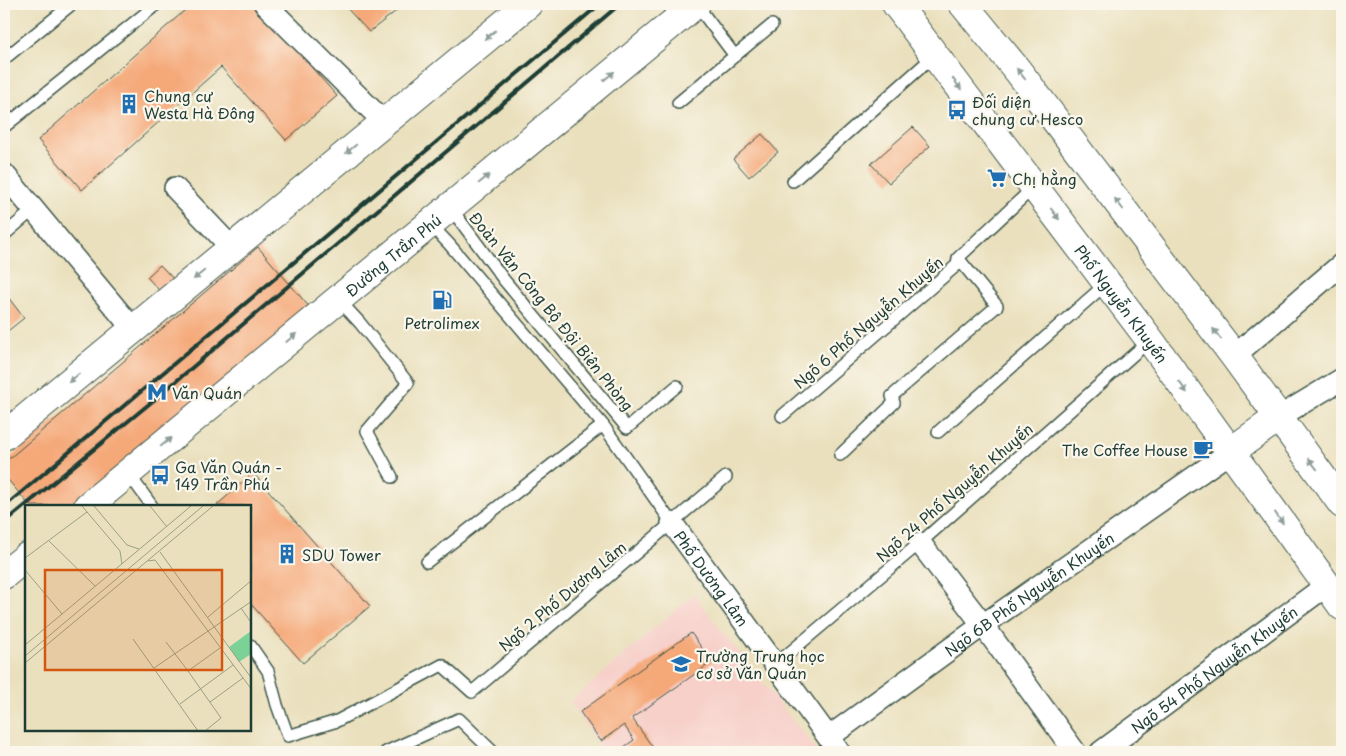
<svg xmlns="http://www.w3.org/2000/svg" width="1346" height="756" font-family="'Playpen Sans',sans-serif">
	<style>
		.built { fill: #f7d0ca }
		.building { fill: #f5a979 }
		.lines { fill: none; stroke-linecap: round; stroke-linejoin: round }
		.service-casing { stroke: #3d5549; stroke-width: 14 }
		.minor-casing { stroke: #3d5549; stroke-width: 24 }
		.tertiary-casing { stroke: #3d5549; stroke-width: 30 }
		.trunk-casing { stroke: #3d5549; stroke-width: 30 }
		.service { stroke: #fff; stroke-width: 11 }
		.minor { stroke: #fff; stroke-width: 21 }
		.tertiary { stroke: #fff; stroke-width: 28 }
		.trunk { stroke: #fff; stroke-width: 28 }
		.rail { stroke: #1f3d34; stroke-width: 4 }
		.oneway { fill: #8f9e9a }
		.labels { text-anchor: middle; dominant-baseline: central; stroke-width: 4.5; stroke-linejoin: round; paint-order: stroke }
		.poi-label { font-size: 15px; fill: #1f3d34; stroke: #fbf7ec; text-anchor: start }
		.street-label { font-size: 15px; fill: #1f3d34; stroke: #fbf7ec }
		.inset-road { fill: none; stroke: #999f86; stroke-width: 1 }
		.view { fill: #d45610; fill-opacity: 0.15; stroke: #d45610; stroke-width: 2.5 }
		.inset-edge { fill: none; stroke: #1f3d34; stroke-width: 2.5 }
	</style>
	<rect width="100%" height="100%" fill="#fbf7ec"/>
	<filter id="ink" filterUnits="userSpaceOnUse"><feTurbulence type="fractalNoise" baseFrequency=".02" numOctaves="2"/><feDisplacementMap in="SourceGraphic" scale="10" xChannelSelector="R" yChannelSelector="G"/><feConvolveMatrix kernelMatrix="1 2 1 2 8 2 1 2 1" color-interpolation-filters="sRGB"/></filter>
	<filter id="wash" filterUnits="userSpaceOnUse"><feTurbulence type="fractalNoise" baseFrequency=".0096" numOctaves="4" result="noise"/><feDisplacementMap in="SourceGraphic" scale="20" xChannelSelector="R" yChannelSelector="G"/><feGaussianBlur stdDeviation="1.12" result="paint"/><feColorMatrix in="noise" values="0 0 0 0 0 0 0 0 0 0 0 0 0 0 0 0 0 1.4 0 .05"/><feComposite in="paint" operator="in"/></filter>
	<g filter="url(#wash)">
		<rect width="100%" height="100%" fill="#eae0bd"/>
		<path class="built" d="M694,594L717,625L818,752H604L570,702Z"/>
		<g id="blocks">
			<path class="building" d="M192,4H255L337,96L286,140L221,67L82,190L38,140Z
				M343,4H405L369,32Z
				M913,127L930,146L889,183L871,164Z
				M762,134L778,152L749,177L733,159Z
				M258,247L317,316L93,506H30L4,475V463Z
				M160,265L182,288L168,300L147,277Z
				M4,292L24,318L4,334Z
				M253,473L370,606L303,663L250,603V506H216Z
				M691,633L712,662L632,718L656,752H617L634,740L624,725L601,741L580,712Z"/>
		</g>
	</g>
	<g filter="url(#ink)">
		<use href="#blocks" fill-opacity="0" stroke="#3d5549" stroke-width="1"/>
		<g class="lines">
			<defs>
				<path id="service" d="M696,4L735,56
					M4,59L72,4
					M678,103L772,25
					M4,127L157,4
					M793,181L935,55
					M450,207L504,280L627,428L677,386
					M430,224L449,244L603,425L672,523
					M4,235L34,209
					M338,299L360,323L408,383L367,431L392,477
					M782,416L957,265L958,258L1034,187
					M938,432L1107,283
					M840,455L894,403L892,396L997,306L958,258
					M128,473L152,506
					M427,562L603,425
					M250,645L268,671L277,705L288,736L337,721L442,665L472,692L726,477
					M776,664L920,543L1150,340
					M386,752L459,719L493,752"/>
				<g id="minor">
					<path d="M265,4L384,122"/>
					<path d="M4,174L133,329"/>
					<path d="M175,188L232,248"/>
					<path d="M1234,356L1342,264"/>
					<path d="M1279,417L1342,379"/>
					<path id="s1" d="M672,523L839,752"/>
					<path d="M920,543L983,625L1075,752"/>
					<path id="s2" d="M829,737L983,625L1230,452"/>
					<path id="s3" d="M1101,752L1327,585"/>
				</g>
				<g id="tertiary">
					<path id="s4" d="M896,4L1150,340L1342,606"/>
					<path d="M963,4L1018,71L1234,356L1342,504"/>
					<path d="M1230,452L1279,417"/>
				</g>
				<g id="trunk">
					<path d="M4,436L528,4"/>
					<path id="s5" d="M88,506L696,4"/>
					<path d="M4,575L26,557"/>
				</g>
			</defs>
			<use href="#service" class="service-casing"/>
			<use href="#minor" class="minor-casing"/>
			<use href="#tertiary" class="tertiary-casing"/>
			<use href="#trunk" class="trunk-casing"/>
			<use href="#service" class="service"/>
			<use href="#minor" class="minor"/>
			<use href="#tertiary" class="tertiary"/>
			<use href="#trunk" class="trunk"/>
			<path class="rail" d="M4,507L600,4
				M4,523L154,400L620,4"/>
		</g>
		<defs><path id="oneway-solid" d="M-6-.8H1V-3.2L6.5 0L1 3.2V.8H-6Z" transform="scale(1.25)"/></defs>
		<g class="oneway">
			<use href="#oneway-solid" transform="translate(490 35) rotate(141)"/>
			<use href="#oneway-solid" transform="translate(1021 74) rotate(-128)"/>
			<use href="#oneway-solid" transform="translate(609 76) rotate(-40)"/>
			<use href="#oneway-solid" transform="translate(957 84) rotate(53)"/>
			<use href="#oneway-solid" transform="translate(351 149) rotate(140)"/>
			<use href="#oneway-solid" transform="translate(484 179) rotate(-40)"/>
			<use href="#oneway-solid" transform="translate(1119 204) rotate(-127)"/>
			<use href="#oneway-solid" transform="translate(1055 214) rotate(53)"/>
			<use href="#oneway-solid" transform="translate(199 275) rotate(141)"/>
			<use href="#oneway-solid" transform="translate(1217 334) rotate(-127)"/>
			<use href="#oneway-solid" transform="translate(291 338) rotate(-40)"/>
			<use href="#oneway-solid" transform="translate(74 378) rotate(140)"/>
			<use href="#oneway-solid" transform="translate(1183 387) rotate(55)"/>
			<use href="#oneway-solid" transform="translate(166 442) rotate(-40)"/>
			<use href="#oneway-solid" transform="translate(1313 464) rotate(-128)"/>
			<use href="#oneway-solid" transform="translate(1279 518) rotate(54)"/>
		</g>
	</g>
	<defs>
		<symbol id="building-bare" viewBox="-9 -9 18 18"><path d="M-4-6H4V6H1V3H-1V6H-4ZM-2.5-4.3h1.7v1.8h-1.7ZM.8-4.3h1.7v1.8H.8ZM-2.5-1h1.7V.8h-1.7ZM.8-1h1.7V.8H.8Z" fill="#1f6fb2" stroke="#fbf7ec" stroke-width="2.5" paint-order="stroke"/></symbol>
		<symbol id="bus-bare" viewBox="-9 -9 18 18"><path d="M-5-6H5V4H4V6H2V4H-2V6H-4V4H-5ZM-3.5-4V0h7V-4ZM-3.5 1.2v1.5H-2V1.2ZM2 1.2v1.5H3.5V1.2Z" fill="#1f6fb2" stroke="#fbf7ec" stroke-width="2.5" paint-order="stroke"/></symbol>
		<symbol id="supermarket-bare" viewBox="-9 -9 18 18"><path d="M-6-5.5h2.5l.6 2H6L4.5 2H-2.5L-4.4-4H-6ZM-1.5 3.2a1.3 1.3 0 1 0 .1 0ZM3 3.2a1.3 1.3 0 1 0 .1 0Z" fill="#1f6fb2" stroke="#fbf7ec" stroke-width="2.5" paint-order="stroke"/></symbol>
		<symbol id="fuel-bare" viewBox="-9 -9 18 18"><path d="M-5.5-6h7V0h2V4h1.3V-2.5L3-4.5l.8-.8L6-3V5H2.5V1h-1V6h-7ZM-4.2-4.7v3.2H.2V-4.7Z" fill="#1f6fb2" stroke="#fbf7ec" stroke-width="2.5" paint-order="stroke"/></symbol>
		<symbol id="metro-bare" viewBox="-9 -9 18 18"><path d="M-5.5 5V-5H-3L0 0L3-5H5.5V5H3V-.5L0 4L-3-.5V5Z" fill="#1f6fb2" stroke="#fbf7ec" stroke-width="2.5" paint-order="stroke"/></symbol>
		<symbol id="cafe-bare" viewBox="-9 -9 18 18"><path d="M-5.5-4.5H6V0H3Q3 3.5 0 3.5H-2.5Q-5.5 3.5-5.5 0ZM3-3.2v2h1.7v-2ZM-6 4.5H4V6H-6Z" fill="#1f6fb2" stroke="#fbf7ec" stroke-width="2.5" paint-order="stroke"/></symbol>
		<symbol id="school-bare" viewBox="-9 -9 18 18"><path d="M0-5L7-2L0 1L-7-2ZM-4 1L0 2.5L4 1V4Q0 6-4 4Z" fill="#1f6fb2" stroke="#fbf7ec" stroke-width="2.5" paint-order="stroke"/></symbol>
	</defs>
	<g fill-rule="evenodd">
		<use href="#building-bare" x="115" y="90" width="28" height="28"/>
		<use href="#bus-bare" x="943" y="96" width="28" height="28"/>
		<use href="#supermarket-bare" x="983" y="164" width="28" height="28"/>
		<use href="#fuel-bare" x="428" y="286" width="28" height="28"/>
		<use href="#metro-bare" x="143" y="378" width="28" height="28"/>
		<use href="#cafe-bare" x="1189" y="435" width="28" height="28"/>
		<use href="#bus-bare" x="146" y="461" width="28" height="28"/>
		<use href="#building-bare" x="273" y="540" width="28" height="28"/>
		<use href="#school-bare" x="667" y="650" width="28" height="28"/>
	</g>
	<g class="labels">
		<g class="poi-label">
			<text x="144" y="95">Chung cư<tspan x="144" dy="17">Westa Hà Đông</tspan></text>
			<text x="972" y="101">Đối diện<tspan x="972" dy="17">chung cư Hesco</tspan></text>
			<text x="1012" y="178">Chị hằng</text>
			<text x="442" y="322" text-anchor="middle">Petrolimex</text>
			<text x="172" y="392">Văn Quán</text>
			<text x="1188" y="449" text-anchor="end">The Coffee House</text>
			<text x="175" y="466">Ga Văn Quán -<tspan x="175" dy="17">149 Trần Phú</tspan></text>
			<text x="302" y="554">SDU Tower</text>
			<text x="696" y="655">Trường Trung học<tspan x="696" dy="17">cơ sở Văn Quán</tspan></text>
		</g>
		<g class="street-label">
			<text stroke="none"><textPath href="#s5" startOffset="395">Đường Trần Phú</textPath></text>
			<text stroke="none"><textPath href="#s4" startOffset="375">Phố Nguyễn Khuyến</textPath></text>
			<text transform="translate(552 311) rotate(51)">Đoàn Văn Công Bộ Đội Biên Phòng</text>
			<text transform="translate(868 322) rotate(-41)">Ngõ 6 Phố Nguyễn Khuyến</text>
			<text transform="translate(954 492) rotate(-41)">Ngõ 24 Phố Nguyễn Khuyến</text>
			<text stroke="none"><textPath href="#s1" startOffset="68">Phố Dương Lâm</textPath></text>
			<text stroke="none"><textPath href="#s2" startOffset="246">Ngõ 6B Phố Nguyễn Khuyến</textPath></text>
			<text transform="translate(562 596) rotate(-40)">Ngõ 2 Phố Dương Lâm</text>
			<text stroke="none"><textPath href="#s3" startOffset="140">Ngõ 54 Phố Nguyễn Khuyến</textPath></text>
		</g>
	</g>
	<g transform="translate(25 505)">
		<rect width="226" height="226" fill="#eae0bd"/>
		<path d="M226,126V149L214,157L204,142Z" fill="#7cd296"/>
		<path class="inset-road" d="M57,1L95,46L97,59M69,1L102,40L114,44M125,1L142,22M24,36L70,81M135,47L227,174M0,53L62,7M123,56L130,55L133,59L227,185M0,65L37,109M216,103L227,119M183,112L227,75M108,134L173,226M141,137L163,166M0,140L166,1M0,151L178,1M0,158L188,1M129,163L227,96M185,197L218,173M155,199L208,160M180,226L196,213L163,166L195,143"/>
		<path class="view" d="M20,65H197V165H20Z"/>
		<rect width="226" height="226" class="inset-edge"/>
	</g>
	<rect width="1346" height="756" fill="none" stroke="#fbf7ec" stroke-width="20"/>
</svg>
